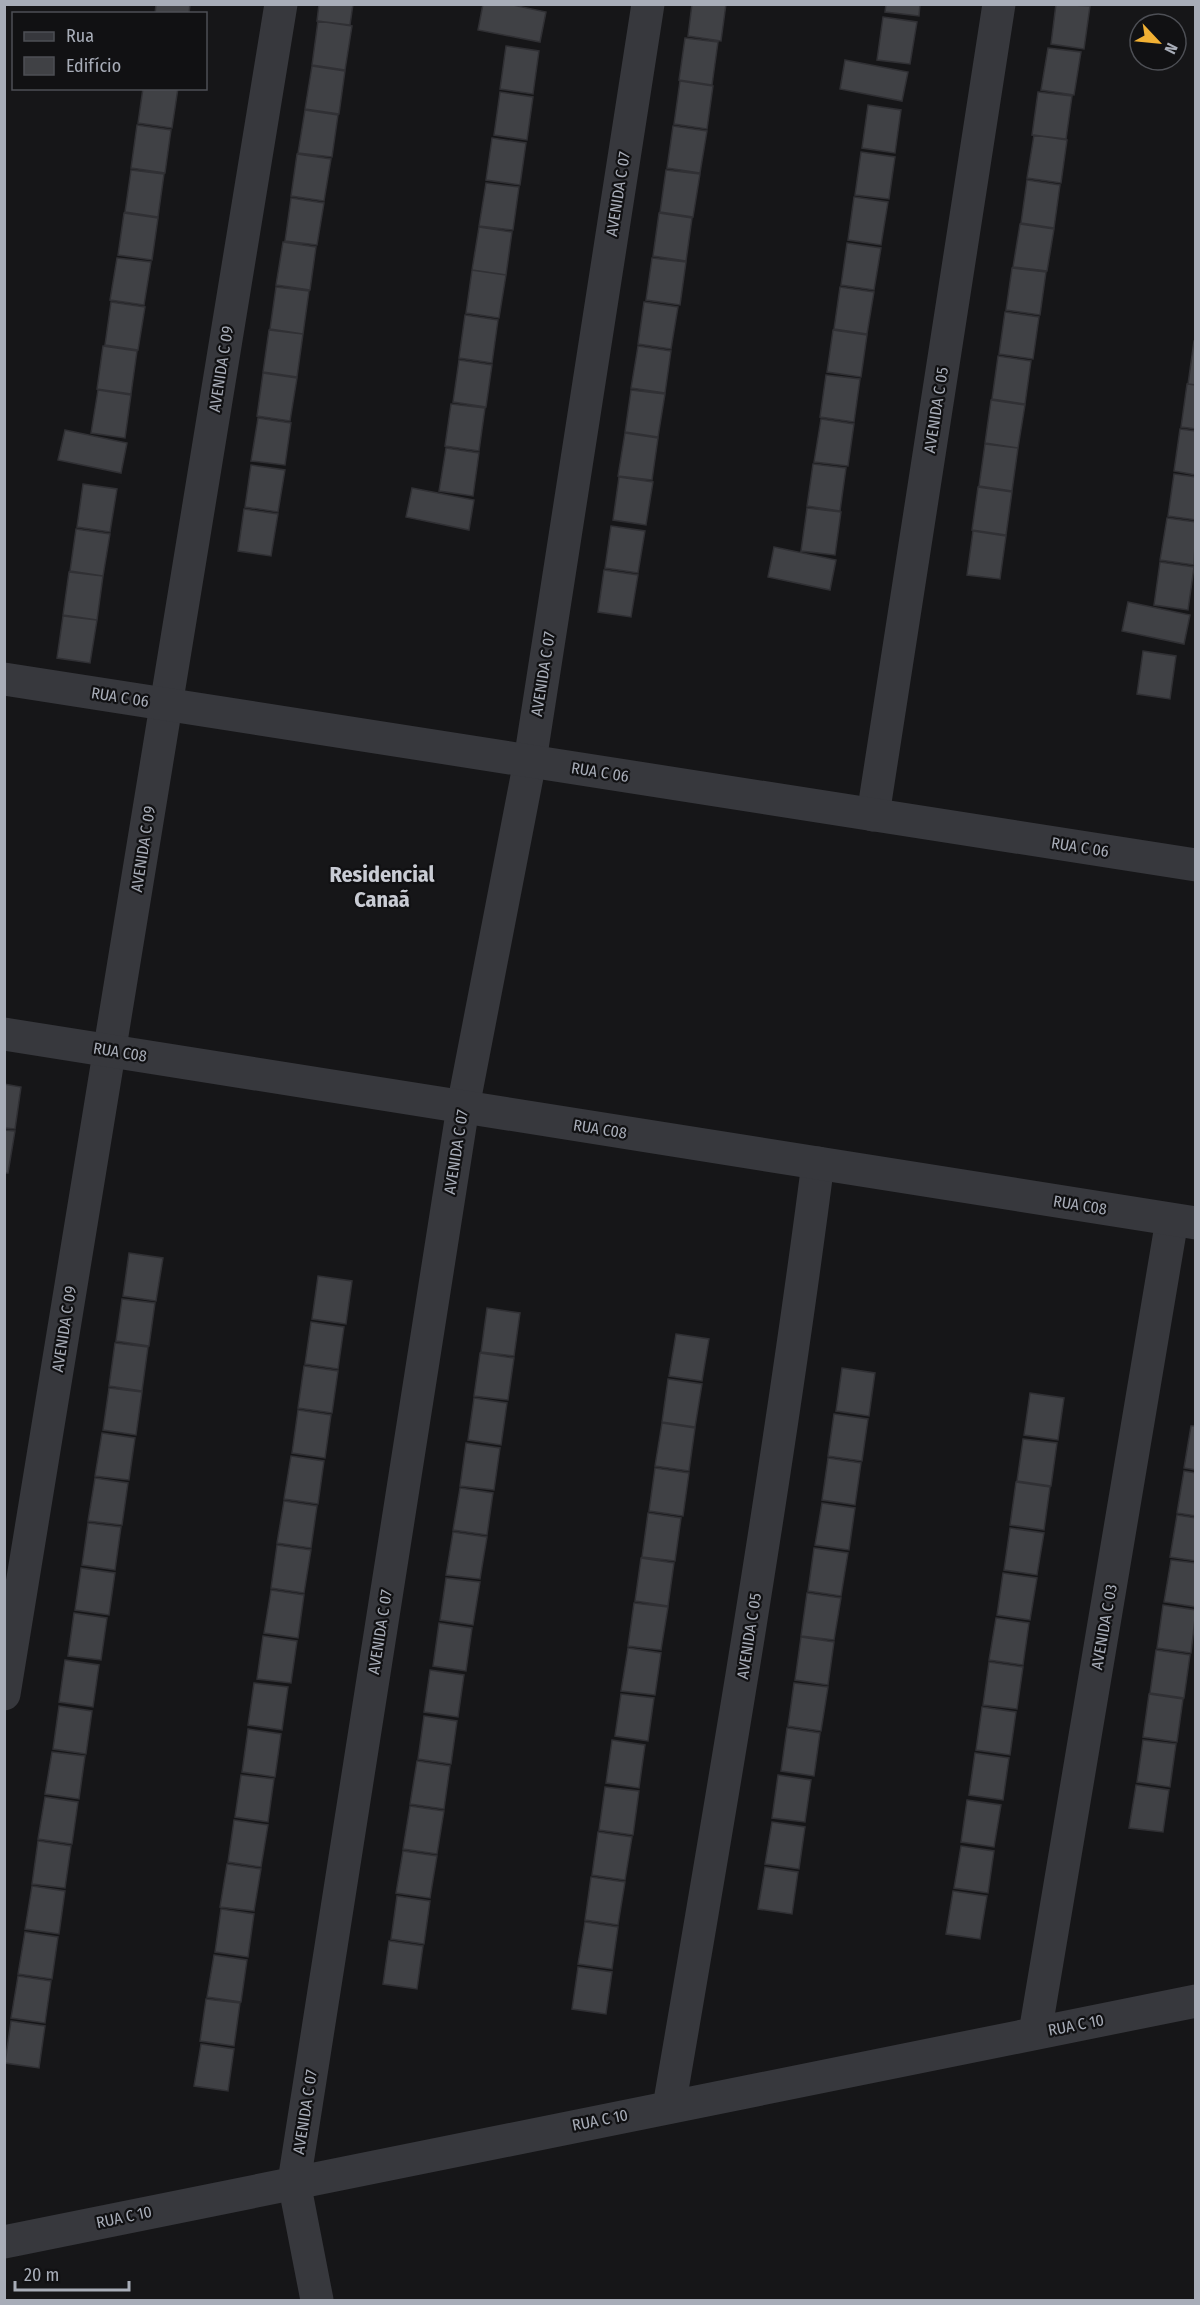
<svg xmlns="http://www.w3.org/2000/svg" width="1200" height="2305" font-family="'Fira Sans Condensed',sans-serif">
	<style>
		.building { fill: #404145; stroke: #303034; stroke-width: 1.5 }
		.lines { fill: none; stroke-linecap: round; stroke-linejoin: round }
		.minor { stroke: #37383d; stroke-width: 33 }
		.tertiary { stroke: #37383d; stroke-width: 33 }
		.labels { text-anchor: middle; dominant-baseline: central; stroke-width: 4.5; stroke-linejoin: round; paint-order: stroke }
		.street-label { font-size: 16px; fill: #a8adb8; stroke: #111113 }
		.district-label { font-size: 22px; font-weight: bold; fill: #c9ccd4; stroke: #111113 }
	</style>
	<rect width="100%" height="100%" fill="#161618"/>
	<path class="building" d="M156,4H190L189,14H155Z
		M319,4H353L350,25L317,21Z
		M483,4H508L546,12L540,42L478,30Z
		M692,4H726L721,41L688,36Z
		M886,4H920L919,16L885,12Z
		M1056,4L1090,6L1084,49L1051,44Z
		M883,17L917,22L910,64L877,60Z
		M318,21L352,26L345,70L312,65Z
		M685,38L718,42L712,85L679,80Z
		M506,46L539,51L533,94L500,89Z
		M1048,48L1081,52L1074,95L1041,90Z
		M845,60L908,72L902,101L840,89Z
		M312,66L345,71L339,114L305,109Z
		M680,81L713,86L707,129L674,124Z
		M143,88H178L172,128L138,123Z
		M500,92L533,97L527,140L494,135Z
		M1038,92L1072,96L1066,139L1032,135Z
		M868,105L901,110L895,153L862,148Z
		M305,110L338,115L332,157L298,153Z
		M137,125L171,130L165,173L131,168Z
		M673,126L707,131L700,173L667,168Z
		M1034,135L1067,140L1061,183L1027,178Z
		M492,138L526,143L520,185L486,180Z
		M861,152L895,157L889,199L855,195Z
		M297,154L331,159L324,201L291,196Z
		M131,170L164,174L158,217L125,212Z
		M666,170L700,174L693,217L660,212Z
		M1027,180L1060,185L1054,228L1021,223Z
		M486,183L519,187L513,230L479,226Z
		M854,197L888,202L881,245L848,240Z
		M291,198L324,203L317,245L285,241Z
		M124,213L158,218L152,260L118,255Z
		M659,213L692,218L686,261L653,256Z
		M1020,224L1054,229L1047,271L1013,267Z
		M479,227L512,232L506,275L472,270Z
		M283,242L316,247L310,290L276,285Z
		M847,243L881,248L874,290L841,285Z
		M117,258L151,262L144,305L110,300Z
		M652,258L686,262L680,305L646,300Z
		M1012,268L1046,272L1040,315L1006,310Z
		M472,270L506,275L499,318L466,313Z
		M276,287L309,291L303,334L270,329Z
		M840,287L874,292L867,334L834,329Z
		M111,302L145,307L138,350L105,345Z
		M644,302L678,307L671,349L638,344Z
		M1005,312L1039,317L1033,359L999,354Z
		M465,315L498,320L492,363L459,358Z
		M269,330L303,334L297,377L263,372Z
		M833,330L867,335L861,377L827,372Z
		M1194,341H1196V385L1188,384Z
		M103,346L137,351L131,394L97,389Z
		M638,346L671,351L665,393L631,388Z
		M998,356L1031,361L1025,404L992,399Z
		M459,360L492,365L486,407L453,402Z
		M263,373L297,378L290,421L257,416Z
		M826,375L860,379L854,422L820,417Z
		M1187,384L1196,385V429L1181,427Z
		M98,390L131,395L125,438L91,433Z
		M631,390L665,394L658,437L625,432Z
		M991,400L1025,405L1018,448L985,443Z
		M451,404L485,408L479,451L445,446Z
		M258,418L291,423L285,465L251,461Z
		M821,419L854,424L848,466L814,462Z
		M1180,429L1196,431V475L1174,471Z
		M65,430L127,443L121,473L58,460Z
		M625,433L658,438L652,480L618,476Z
		M985,444L1018,448L1012,491L979,486Z
		M446,448L479,453L473,496L439,491Z
		M813,464L846,468L840,511L807,506Z
		M251,465L285,470L278,512L245,507Z
		M1174,474L1196,477V520L1168,516Z
		M619,477L653,482L646,525L613,520Z
		M83,484L117,489L110,532L77,527Z
		M978,487L1012,492L1006,535L972,530Z
		M412,488L474,500L469,530L406,517Z
		M807,508L841,512L835,555L801,551Z
		M244,509L278,514L271,556L238,551Z
		M1167,518L1196,522L1194,565L1160,560Z
		M611,526L645,531L638,573L605,568Z
		M76,529L110,534L103,576L70,571Z
		M973,531L1006,536L1000,579L967,575Z
		M774,547L836,560L830,590L768,577Z
		M1160,562L1194,567L1188,610L1154,605Z
		M604,570L638,575L631,617L598,612Z
		M69,572L103,576L97,620L63,615Z
		M1128,602L1190,615L1184,644L1122,631Z
		M63,616L97,620L90,663L57,658Z
		M1143,651L1176,656L1170,699L1137,694Z
		M4,1084L21,1087L15,1129L4,1128Z
		M4,1130L15,1131L8,1173H4Z
		M129,1253L163,1258L156,1301L123,1296Z
		M318,1276L352,1281L346,1324L312,1319Z
		M122,1299L155,1303L149,1346L116,1341Z
		M487,1308L520,1313L514,1356L481,1352Z
		M311,1322L344,1327L338,1369L305,1364Z
		M676,1334L709,1339L702,1381L669,1376Z
		M115,1343L148,1347L142,1391L109,1386Z
		M480,1353L514,1358L508,1400L474,1396Z
		M304,1366L338,1371L332,1413L298,1408Z
		M842,1368L875,1373L869,1416L836,1411Z
		M668,1379L702,1384L695,1427L662,1422Z
		M109,1388L142,1392L136,1435L103,1430Z
		M1030,1393L1064,1398L1058,1440L1024,1435Z
		M474,1398L507,1403L501,1445L468,1440Z
		M298,1410L331,1415L325,1458L292,1453Z
		M834,1414L868,1419L862,1461L828,1456Z
		M662,1423L695,1428L689,1471L655,1466Z
		M1191,1426H1196V1470L1184,1468Z
		M102,1433L135,1438L129,1480L95,1476Z
		M1023,1439L1057,1443L1051,1486L1017,1481Z
		M466,1443L500,1448L494,1490L460,1486Z
		M291,1456L324,1461L318,1504L284,1499Z
		M828,1458L861,1463L855,1505L822,1500Z
		M655,1468L689,1473L683,1516L649,1511Z
		M1184,1471L1196,1473V1516L1177,1513Z
		M95,1478L128,1483L122,1525L88,1521Z
		M1016,1482L1050,1487L1044,1530L1010,1525Z
		M460,1488L493,1493L487,1535L453,1530Z
		M284,1501L317,1506L311,1548L277,1543Z
		M822,1503L855,1508L849,1550L815,1545Z
		M648,1513L681,1518L675,1561L642,1557Z
		M1177,1515L1196,1518V1561L1170,1557Z
		M88,1523L121,1527L115,1570L82,1565Z
		M1010,1528L1044,1533L1037,1575L1004,1570Z
		M453,1532L487,1537L480,1579L446,1575Z
		M277,1545L311,1550L304,1593L271,1588Z
		M814,1548L848,1553L841,1596L808,1591Z
		M641,1558L674,1563L668,1606L635,1601Z
		M1171,1560L1196,1563V1607L1164,1602Z
		M81,1568L115,1573L109,1615L75,1610Z
		M1003,1573L1037,1578L1030,1620L997,1615Z
		M446,1578L480,1582L473,1625L440,1620Z
		M271,1590L304,1595L298,1638L264,1633Z
		M807,1593L841,1598L834,1640L801,1636Z
		M634,1603L668,1607L661,1650L628,1646Z
		M1163,1605L1196,1610L1191,1653L1157,1648Z
		M74,1613L107,1618L101,1660L68,1656Z
		M996,1618L1029,1623L1023,1665L989,1660Z
		M439,1623L472,1628L466,1671L433,1666Z
		M263,1636L297,1641L291,1683L257,1679Z
		M801,1637L834,1642L828,1685L795,1680Z
		M628,1648L661,1653L655,1695L621,1691Z
		M1156,1650L1190,1655L1184,1698L1150,1693Z
		M65,1660L99,1665L93,1707L59,1702Z
		M989,1662L1023,1667L1017,1709L983,1705Z
		M430,1670L464,1675L458,1717L424,1712Z
		M254,1683L288,1687L282,1730L248,1725Z
		M794,1683L828,1687L821,1731L788,1726Z
		M621,1694L654,1698L648,1741L615,1736Z
		M1149,1694L1183,1699L1177,1742L1143,1737Z
		M59,1706L92,1711L86,1754L53,1749Z
		M982,1707L1016,1712L1010,1755L976,1750Z
		M424,1716L457,1721L451,1764L418,1759Z
		M787,1728L820,1733L814,1776L781,1771Z
		M248,1729L281,1734L275,1777L242,1772Z
		M612,1740L645,1745L639,1788L606,1783Z
		M1143,1740L1176,1744L1170,1787L1137,1782Z
		M52,1752L85,1756L79,1799L45,1794Z
		M975,1753L1009,1758L1003,1800L969,1795Z
		M417,1761L450,1766L444,1809L410,1804Z
		M241,1775L274,1779L268,1822L235,1817Z
		M778,1775L811,1780L805,1822L772,1818Z
		M1136,1785L1169,1790L1163,1832L1129,1828Z
		M605,1787L639,1791L633,1835L599,1830Z
		M45,1797L78,1802L72,1844L38,1839Z
		M967,1800L1001,1805L994,1847L961,1842Z
		M410,1806L444,1811L437,1854L403,1849Z
		M234,1820L268,1825L261,1867L228,1862Z
		M772,1822L805,1827L799,1869L765,1864Z
		M598,1832L632,1837L625,1880L592,1875Z
		M38,1841L71,1846L65,1888L32,1884Z
		M961,1846L994,1851L988,1893L954,1888Z
		M403,1851L437,1856L430,1898L396,1893Z
		M227,1864L261,1869L254,1911L220,1907Z
		M765,1867L798,1872L792,1914L758,1909Z
		M591,1877L625,1882L618,1925L585,1920Z
		M32,1886L65,1891L59,1934L25,1929Z
		M953,1891L987,1896L980,1939L946,1934Z
		M397,1896L430,1901L424,1944L391,1939Z
		M221,1909L254,1914L248,1957L215,1952Z
		M585,1922L618,1927L612,1969L578,1964Z
		M25,1932L58,1937L52,1979L18,1974Z
		M389,1941L423,1946L417,1989L383,1984Z
		M214,1955L247,1960L241,2002L207,1997Z
		M578,1967L612,1972L606,2014L572,2009Z
		M18,1976L51,1981L45,2023L11,2018Z
		M206,1999L240,2003L234,2046L200,2041Z
		M11,2021L45,2026L39,2068L5,2063Z
		M201,2044L234,2049L228,2091L194,2086Z"/>
	<g class="lines">
		<path class="minor" d="M873,815L999,4
			M4,1694L281,4
			M1035,2033L1172,1220
			M669,2107C723,1793 777,1479 818,1163
			M4,2242L1196,2001
			M317,2300L294,2182L463,1107L530,761L648,4"/>
		<path class="tertiary" d="M4,679L1196,865
			M4,1034L1196,1223"/>
	</g>
	<g class="labels">
		<g class="street-label">
			<text transform="translate(618 194) rotate(-81)">AVENIDA C 07</text>
			<text transform="translate(221 369) rotate(-81)">AVENIDA C 09</text>
			<text transform="translate(936 410) rotate(-81)">AVENIDA C 05</text>
			<text transform="translate(543 674) rotate(-81)">AVENIDA C 07</text>
			<text transform="translate(120 697) rotate(9)">RUA C 06</text>
			<text transform="translate(600 772) rotate(9)">RUA C 06</text>
			<text transform="translate(1080 847) rotate(9)">RUA C 06</text>
			<text transform="translate(143 849) rotate(-81)">AVENIDA C 09</text>
			<text transform="translate(120 1052) rotate(9)">RUA C08</text>
			<text transform="translate(600 1129) rotate(9)">RUA C08</text>
			<text transform="translate(456 1152) rotate(-81)">AVENIDA C 07</text>
			<text transform="translate(1080 1205) rotate(9)">RUA C08</text>
			<text transform="translate(64 1329) rotate(-81)">AVENIDA C 09</text>
			<text transform="translate(1104 1627) rotate(-80)">AVENIDA C 03</text>
			<text transform="translate(380 1632) rotate(-81)">AVENIDA C 07</text>
			<text transform="translate(749 1636) rotate(-81)">AVENIDA C 05</text>
			<text transform="translate(1076 2025) rotate(-11)">RUA C 10</text>
			<text transform="translate(305 2112) rotate(-81)">AVENIDA C 07</text>
			<text transform="translate(600 2120) rotate(-11)">RUA C 10</text>
			<text transform="translate(124 2217) rotate(-12)">RUA C 10</text>
		</g>
		<g class="district-label">
			<text x="382" y="874">Residencial<tspan x="382" dy="25">Canaã</tspan></text>
		</g>
	</g>
	<rect width="1200" height="2305" fill="none" stroke="#a8adb8" stroke-width="12"/>
	<rect x="12" y="12" width="195" height="78" fill="#111113" stroke="#4d4f55" stroke-width="1.5"/>
	<rect x="24" y="32" width="30" height="9" fill="#37383d" stroke="#4d4f55" stroke-width="1.5"/>
	<text x="66" y="42" font-size="18" fill="#a8adb8">Rua</text>
	<rect x="24" y="57" width="30" height="18" fill="#404145" stroke="#4d4f55" stroke-width="1.5"/>
	<text x="66" y="72" font-size="18" fill="#a8adb8">Edifício</text>
	<g transform="translate(1158 42) rotate(116)"><circle r="28" fill="#111113" stroke="#4d4f55" stroke-width="1.5"/>
	<path d="M0-4.5L10 22L0 15L-10 22Z" fill="#f2b134"/>
	<text y="-9" font-size="16" font-weight="bold" text-anchor="middle" fill="#a8adb8">N</text>
	</g>
	<path d="M15 2281v9h114v-9" fill="none" stroke="#a8adb8" stroke-width="3"/>
	<text x="24" y="2281" font-size="18" fill="#a8adb8" stroke="#111113" stroke-width="4.5" paint-order="stroke">20 m</text>
</svg>
